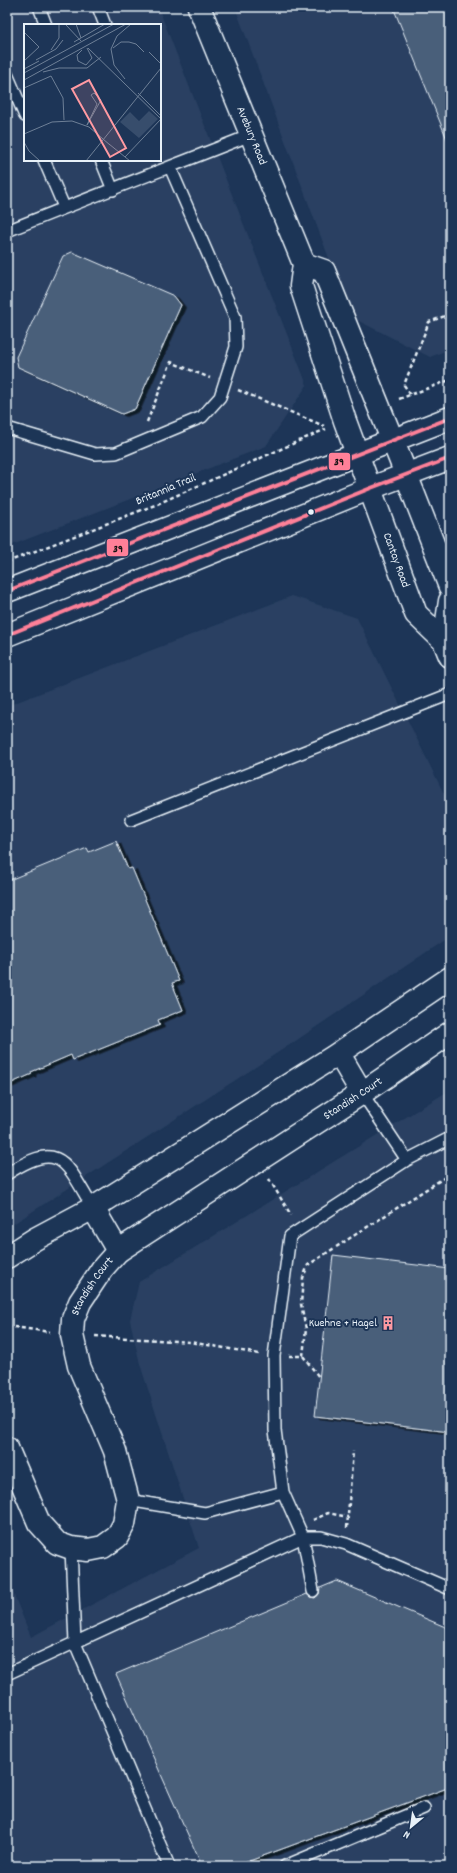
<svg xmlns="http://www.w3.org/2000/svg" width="457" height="1873" font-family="Dekko,sans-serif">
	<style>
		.built { fill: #2a4162; fill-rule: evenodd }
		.building { fill: #495e7a; stroke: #e8f1f8; filter: url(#shadow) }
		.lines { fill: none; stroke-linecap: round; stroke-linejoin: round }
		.service-casing { stroke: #e8f1f8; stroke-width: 14 }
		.minor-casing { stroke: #e8f1f8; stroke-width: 25 }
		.tertiary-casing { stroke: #e8f1f8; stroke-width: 25 }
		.secondary-casing { stroke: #e8f1f8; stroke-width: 25 }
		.path { stroke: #e8f1f8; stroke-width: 2.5; stroke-dasharray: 4 3; stroke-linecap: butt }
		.service { stroke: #1d3557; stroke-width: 11 }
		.minor { stroke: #1d3557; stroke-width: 22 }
		.tertiary { stroke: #1d3557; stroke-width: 22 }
		.secondary { stroke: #1d3557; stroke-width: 22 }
		.bus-1-casing { stroke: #1d3557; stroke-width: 7 }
		.bus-1 { stroke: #ff8098; stroke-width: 4 }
		.bus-dot { fill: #e8f1f8; stroke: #1d3557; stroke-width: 1.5 }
		.labels { text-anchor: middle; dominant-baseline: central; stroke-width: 4; stroke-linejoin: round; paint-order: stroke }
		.street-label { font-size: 12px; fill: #e8f1f8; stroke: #1d3557 }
		.poi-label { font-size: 12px; fill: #e8f1f8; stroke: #1d3557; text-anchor: end }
		.inset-road { fill: none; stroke: #6e8097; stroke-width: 1 }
		.view { fill: #ff9aa2; fill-opacity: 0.15; stroke: #ff9aa2; stroke-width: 2 }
		.inset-edge { fill: none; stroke: #e8f1f8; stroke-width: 2 }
		.line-badge { stroke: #1d3557; stroke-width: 1.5 }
		.pale-badge-label { font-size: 11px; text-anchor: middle; font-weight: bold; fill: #111 }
	</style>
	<defs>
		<filter id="shadow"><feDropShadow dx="4.5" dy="2.5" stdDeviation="0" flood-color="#0009"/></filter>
	</defs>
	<rect width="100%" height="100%" fill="#1d3557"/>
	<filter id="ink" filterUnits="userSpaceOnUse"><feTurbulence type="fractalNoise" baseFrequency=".025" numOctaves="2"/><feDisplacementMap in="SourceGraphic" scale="8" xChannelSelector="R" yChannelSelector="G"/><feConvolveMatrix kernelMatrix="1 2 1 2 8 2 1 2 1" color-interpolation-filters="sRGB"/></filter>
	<g filter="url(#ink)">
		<path class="built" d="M7,7H158L307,385L266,446L7,547ZM25,25H160V160H25Z
			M235,7H450V349L430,357L351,317Z
			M292,596L357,618L450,806V936L294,1042L7,1228V706Z
			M450,1090V1866H7V1578L31,1637L199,1548L140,1364L130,1320L139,1282Z"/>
		<path class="building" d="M393,7H450V144H449Z
			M72,252L174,296L181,305L135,409L122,414L18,367L16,357L63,256Z
			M116,841L128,869L132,868L179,981L172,983L183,1010L158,1020L160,1025L73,1060L71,1055L31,1072L32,1074L7,1085V881L87,848L89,852Z
			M333,1255L450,1269V1432L315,1416Z
			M337,1581L450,1629V1787L236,1866H202L116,1674L307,1594L310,1597L315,1598L319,1594L320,1588Z"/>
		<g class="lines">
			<defs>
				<path id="service" d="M39,7L46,25
					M98,7L105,25
					M7,74L25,116
					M44,160L64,207
					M101,160L113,190
					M7,231C88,198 170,167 251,135
					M7,428L95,454L116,453L202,417L220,397L236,347L235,317L170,167
					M131,820L450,694
					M362,1093L407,1160
					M7,1174C61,1138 66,1163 93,1208
					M283,1492L275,1430L274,1356L290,1236L407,1160L450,1138
					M128,1500L205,1513L283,1492L303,1537L313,1591
					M71,1548L75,1643L169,1866
					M7,1674L303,1537H321L346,1544L450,1589
					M285,1866L424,1808"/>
				<g id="minor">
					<path d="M339,1054L362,1093"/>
					<path d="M93,1208L118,1251"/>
					<path d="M7,1257L35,1239L93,1208L333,1057L450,978"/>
					<path id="s1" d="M7,1448L39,1523L57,1543L71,1548L88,1550L103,1547L117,1537L124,1524L128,1500L115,1451L79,1366L72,1335L73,1319L80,1302L102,1269L118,1251L362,1093L450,1033"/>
				</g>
				<g id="tertiary">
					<path id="s2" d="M199,7L304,264L301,286L345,421L416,614L444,641L450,656"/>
					<path d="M304,264L324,271L400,459L450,587"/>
					<path d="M444,641L450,601"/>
				</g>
				<path id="secondary" d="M7,591L450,418
					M7,635L371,488L450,458"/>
			</defs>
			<use href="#service" class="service-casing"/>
			<use href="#minor" class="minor-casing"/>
			<use href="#tertiary" class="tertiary-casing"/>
			<use href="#secondary" class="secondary-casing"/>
			<path class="path" d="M238,390L324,426
				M410,394L404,385L429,322L450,314
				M399,399L450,380
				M147,422L171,362L210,378
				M7,562L155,505L326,429
				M269,1179L291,1215
				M7,1326L50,1332
				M95,1336L190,1342L259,1354
				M289,1356H303L319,1377
				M303,1356L306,1329L301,1304L303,1278L308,1265L450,1174
				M313,1520L328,1513L348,1517
				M347,1528L353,1451"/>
			<use href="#service" class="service"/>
			<use href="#minor" class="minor"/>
			<use href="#tertiary" class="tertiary"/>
			<use href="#secondary" class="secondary"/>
			<defs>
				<path id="bus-1" d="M7,591L450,418
					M7,635L371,488L450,458"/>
			</defs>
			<use href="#bus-1" class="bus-1-casing"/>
			<use href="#bus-1" class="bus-1"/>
		</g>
	</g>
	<defs>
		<symbol id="building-bare" viewBox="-9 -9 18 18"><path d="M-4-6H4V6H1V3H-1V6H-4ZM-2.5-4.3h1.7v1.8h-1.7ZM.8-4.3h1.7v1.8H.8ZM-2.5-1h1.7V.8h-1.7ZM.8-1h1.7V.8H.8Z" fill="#ff9aa2" stroke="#1d3557" stroke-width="2.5" paint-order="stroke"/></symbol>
	</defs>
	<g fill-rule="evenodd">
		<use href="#building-bare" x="378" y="1313" width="20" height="20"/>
	</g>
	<circle class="bus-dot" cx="311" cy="512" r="3.5"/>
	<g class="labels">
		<g class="street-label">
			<text stroke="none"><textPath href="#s2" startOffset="139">Avebury Road</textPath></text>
			<text transform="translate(166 490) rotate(-23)">Britannia Trail</text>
			<text stroke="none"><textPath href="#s2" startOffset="590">Cantay Road</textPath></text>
			<text stroke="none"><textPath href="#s1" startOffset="765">Standish Court</textPath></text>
			<text stroke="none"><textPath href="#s1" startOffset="441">Standish Court</textPath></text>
		</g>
		<g class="poi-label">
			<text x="377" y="1323">Kuehne + Hagel</text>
		</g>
	</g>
	<g transform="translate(24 24)">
		<rect width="137" height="137" fill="#1d3557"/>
		<path d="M125,87L134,95L115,114L96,98L106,88L115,97Z" fill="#374d6c"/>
		<path class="inset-road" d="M52,0L57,14M42,1L57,17M0,8L15,23L0,37M50,18L81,0M64,24L137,95M89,24L97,18H105L112,20L120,28M27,26L35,14V0M58,26L53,31L54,37L62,41L68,34L63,24M125,28L137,40M12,36L32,25L39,16M0,45L15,37M19,48L35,44H63L77,33M0,49L90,0M101,55L90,41L87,25L93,12L107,0M0,56L102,0M0,64L27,52L39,74L40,96M70,69L77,76L63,101L73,80L67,71ZM114,69L137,92M0,110L28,98L48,97L65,103L86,121M0,118L5,127L16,137M85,120L106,137M101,133L137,95M62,137L137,44"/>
		<path class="view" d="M65,56L102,124L86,133L48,65Z"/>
		<rect width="137" height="137" class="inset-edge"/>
	</g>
	<g class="line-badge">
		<rect x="328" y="452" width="23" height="19" rx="4" fill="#ff8098"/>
		<rect x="106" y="538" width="23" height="19" rx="4" fill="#ff8098"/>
	</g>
	<g class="pale-badge-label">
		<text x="339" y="465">39</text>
		<text x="118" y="552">39</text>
	</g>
	<rect width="457" height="1873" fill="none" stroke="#1d3557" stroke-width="24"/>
	<rect x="12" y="12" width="433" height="1849" fill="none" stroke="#e8f1f8" stroke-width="1.5" filter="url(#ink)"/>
	<g transform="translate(411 1827) rotate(209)" stroke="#1d3557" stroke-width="3" paint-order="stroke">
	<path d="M0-3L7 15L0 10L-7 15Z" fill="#e8f1f8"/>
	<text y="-6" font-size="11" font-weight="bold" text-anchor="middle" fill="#e8f1f8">N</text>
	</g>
</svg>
